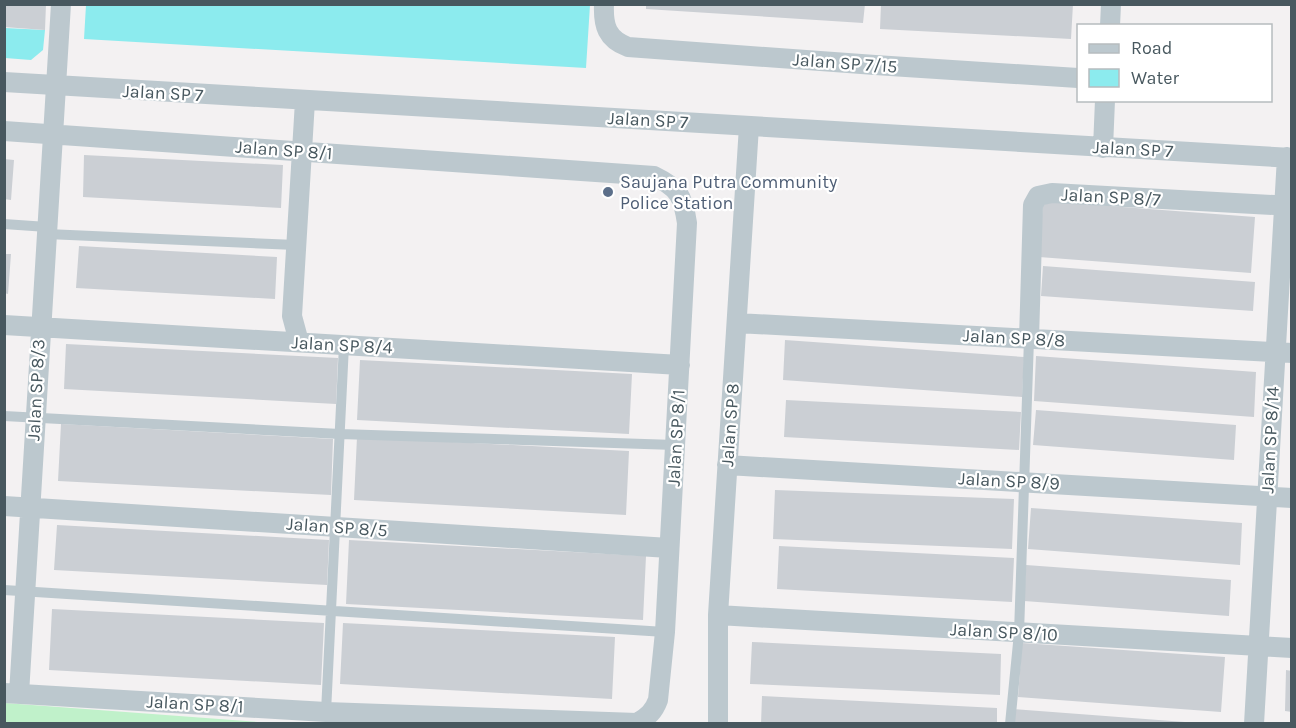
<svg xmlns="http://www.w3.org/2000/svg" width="1296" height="728" font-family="Karla,sans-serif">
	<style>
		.green { fill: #c0f1ca }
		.water { fill: #8cebee }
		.building { fill: #cbcfd4 }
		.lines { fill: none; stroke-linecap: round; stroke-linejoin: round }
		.lane { stroke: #bcc8ce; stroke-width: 10 }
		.street { stroke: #bcc8ce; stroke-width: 20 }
		.service-dot { fill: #5c6f8a; stroke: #fff; stroke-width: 2 }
		.labels { text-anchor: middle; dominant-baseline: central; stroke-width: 4.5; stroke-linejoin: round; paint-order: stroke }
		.street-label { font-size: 18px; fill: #48585f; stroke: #fff }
		.service-label { font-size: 18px; fill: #4e5e75; stroke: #fff; text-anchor: start }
	</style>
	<rect width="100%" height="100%" fill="#f3f1f2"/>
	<path class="green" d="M5,703L272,723H5Z"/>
	<path class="water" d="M86,5H590L586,68L84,39Z
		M5,28L45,30L43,50L31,60L5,58Z"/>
	<path class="building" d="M4,4H46L45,30L4,27Z
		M646,4H865L863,23L646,9Z
		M881,4H1073L1071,39L880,29Z
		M84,155L283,165L281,208L83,197Z
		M4,159L14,160L11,200L4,199Z
		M1043,201L1255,217L1251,273L1039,257Z
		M79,246L277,257L275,299L76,288Z
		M4,254H11L8,294L4,293Z
		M1043,266L1255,282L1253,311L1041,296Z
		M785,340L1024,357L1022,397L783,380Z
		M66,344L338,358L336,404L64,389Z
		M1036,356L1256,372L1254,417L1034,401Z
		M360,360L632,374L629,434L357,420Z
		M786,400L1021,412L1019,450L784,437Z
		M1036,410L1236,425L1234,460L1033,445Z
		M61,424L333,439L331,495L58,481Z
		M357,437L629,451L626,515L354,500Z
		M775,490L1014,499L1012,549L773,539Z
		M1031,508L1242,523L1240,565L1028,549Z
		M57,525L329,540L327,585L54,570Z
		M349,540L646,556L643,620L346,604Z
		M779,546L1014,558L1012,602L777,589Z
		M1026,565L1231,580L1229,616L1024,601Z
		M52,609L324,623L321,685L49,670Z
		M343,623L615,637L612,699L340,684Z
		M752,642L1001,654L1000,695L750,684Z
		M1022,643L1225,657L1221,712L1018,697Z
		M1286,670L1292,671V712L1285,711Z
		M762,696L997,708V724H761Z
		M1013,709L1185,722V724H1011Z"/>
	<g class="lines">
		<path class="lane" d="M4,224L47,227
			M47,234L296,245
			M4,416L340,434L675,445
			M4,590L665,632
			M326,712L344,345
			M1010,724L1019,633L1029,339"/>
		<path class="street" d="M604,4C603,26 607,39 628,47L875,65L1078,78
			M1110,26L1111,4
			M4,82L1292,158
			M4,131L654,176C679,188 683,196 687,223L665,632L658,700C654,711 648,717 637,723L326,712L4,693
			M1103,148L1105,100
			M737,323L1292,353
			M4,325L680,365
			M1029,339L1033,205L1038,196L1052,193L1292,206
			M299,342L292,316L305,101
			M727,465L1292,498
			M4,506L669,548
			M718,615L1292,648
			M19,694L61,4
			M718,724V615L749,126
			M1254,724L1287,157"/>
	</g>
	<circle class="service-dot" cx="608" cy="192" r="6"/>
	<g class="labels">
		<g class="street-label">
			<text transform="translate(845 63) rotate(4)">Jalan SP 7/15</text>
			<text transform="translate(163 93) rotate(3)">Jalan SP 7</text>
			<text transform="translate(648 120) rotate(3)">Jalan SP 7</text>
			<text transform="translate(1133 149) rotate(3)">Jalan SP 7</text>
			<text transform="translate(284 150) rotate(4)">Jalan SP 8/1</text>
			<text transform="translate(1111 197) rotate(3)">Jalan SP 8/7</text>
			<text transform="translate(1014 338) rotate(3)">Jalan SP 8/8</text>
			<text transform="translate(342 345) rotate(3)">Jalan SP 8/4</text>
			<text transform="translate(36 390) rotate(-87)">Jalan SP 8/3</text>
			<text transform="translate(730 425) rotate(-86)">Jalan SP 8</text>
			<text transform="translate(676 438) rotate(-87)">Jalan SP 8/1</text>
			<text transform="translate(1270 440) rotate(-87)">Jalan SP 8/14</text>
			<text transform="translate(1009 481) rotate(3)">Jalan SP 8/9</text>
			<text transform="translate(337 527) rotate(4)">Jalan SP 8/5</text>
			<text transform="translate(1004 632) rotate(3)">Jalan SP 8/10</text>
			<text transform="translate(195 704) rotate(3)">Jalan SP 8/1</text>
		</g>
		<g class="service-label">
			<text x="620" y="182">Saujana Putra Community<tspan x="620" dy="21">Police Station</tspan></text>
		</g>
	</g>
	<rect width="1296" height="728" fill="none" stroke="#48585f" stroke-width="12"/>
	<rect x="1077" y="24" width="195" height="78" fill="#ffffff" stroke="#b6bcbf" stroke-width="1.5"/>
	<rect x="1089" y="44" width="30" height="9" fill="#bcc8ce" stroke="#b6bcbf" stroke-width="1.5"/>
	<text x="1131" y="54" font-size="18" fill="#48585f">Road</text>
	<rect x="1089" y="69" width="30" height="18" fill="#8cebee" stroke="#b6bcbf" stroke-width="1.5"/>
	<text x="1131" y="84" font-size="18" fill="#48585f">Water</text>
</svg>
